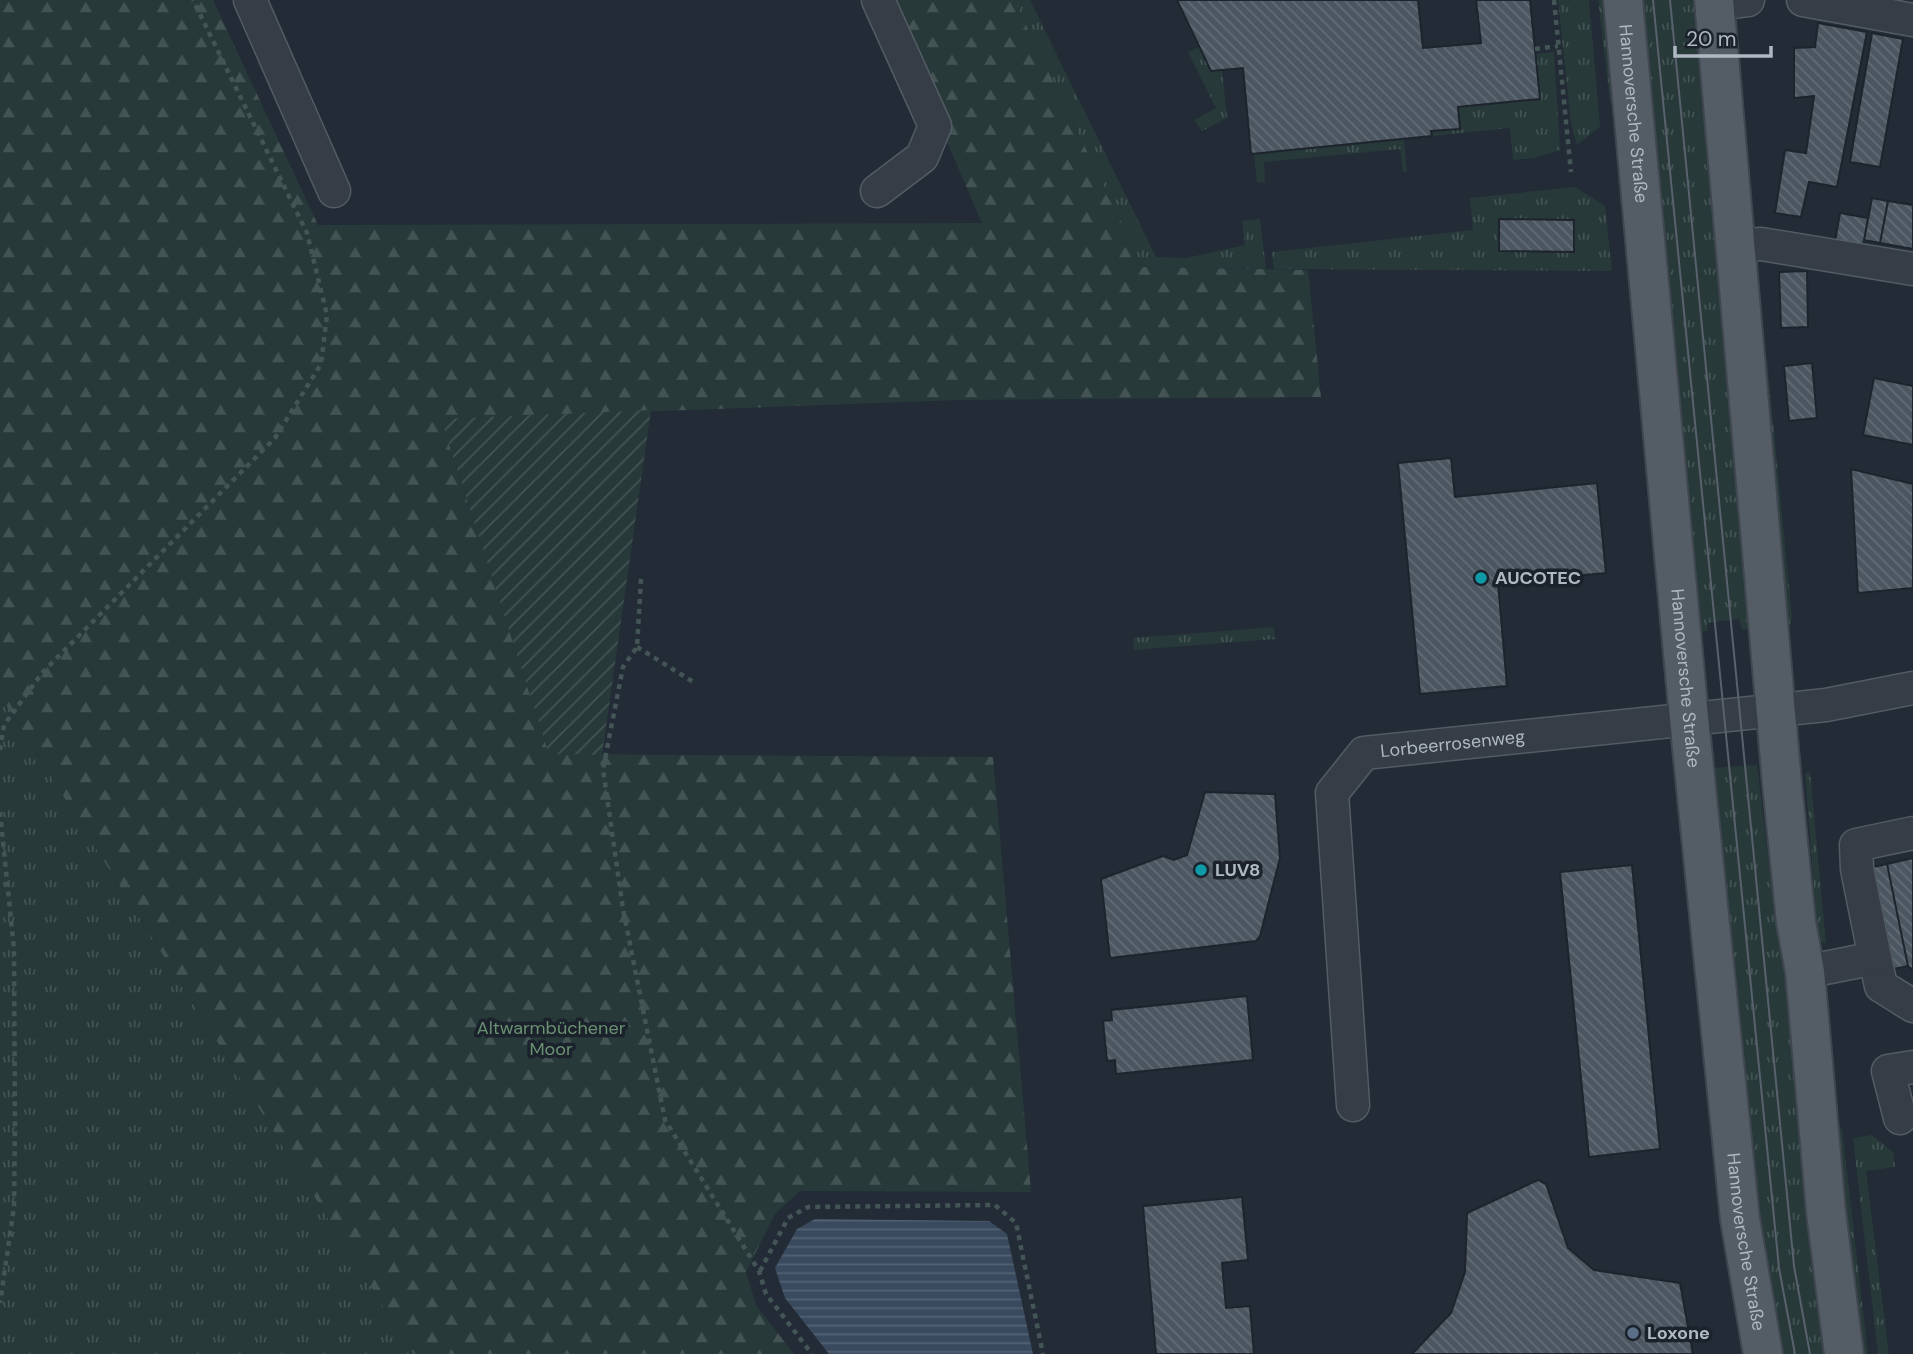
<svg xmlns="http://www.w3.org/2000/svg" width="1913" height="1354" font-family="'DM Sans',sans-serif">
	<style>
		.grass { fill: url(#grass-tufts); fill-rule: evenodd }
		.forest { fill: url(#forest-firs) }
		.garden { fill: url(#garden-furrows) }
		.water { fill: url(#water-rules) }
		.building { fill: url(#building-back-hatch); stroke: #1d242d; stroke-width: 2 }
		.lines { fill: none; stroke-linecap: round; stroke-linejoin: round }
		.minor-casing { stroke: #535b64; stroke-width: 35 }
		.major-casing { stroke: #3f4650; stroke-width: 42 }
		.path { stroke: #445556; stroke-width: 4.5; stroke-dasharray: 5 5; stroke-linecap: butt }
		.minor { stroke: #363d46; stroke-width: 32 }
		.major { stroke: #545c66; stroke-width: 38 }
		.tram { stroke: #58616d; stroke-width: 2 }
		.culture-dot { fill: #0f9aa8; stroke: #1b222b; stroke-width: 2.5 }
		.service-dot { fill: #5c6f8a; stroke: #1b222b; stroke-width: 2.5 }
		.labels { text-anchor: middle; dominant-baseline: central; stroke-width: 7; stroke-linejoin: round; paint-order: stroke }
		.street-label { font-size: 18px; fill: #b0b8c3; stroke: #1b222b }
		.poi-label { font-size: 18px; font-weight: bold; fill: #b0b8c3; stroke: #1b222b; text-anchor: start }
		.park-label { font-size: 18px; fill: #6a9172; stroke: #1b222b }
	</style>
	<defs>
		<pattern id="grass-tufts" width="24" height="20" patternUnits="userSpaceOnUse" patternTransform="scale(1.75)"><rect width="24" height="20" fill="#273939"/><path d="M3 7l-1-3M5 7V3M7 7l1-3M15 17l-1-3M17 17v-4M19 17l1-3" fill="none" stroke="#445454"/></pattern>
		<pattern id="forest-firs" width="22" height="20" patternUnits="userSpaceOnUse" patternTransform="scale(1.75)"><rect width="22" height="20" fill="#273939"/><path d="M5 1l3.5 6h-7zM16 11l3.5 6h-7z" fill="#445454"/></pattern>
		<pattern id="garden-furrows" width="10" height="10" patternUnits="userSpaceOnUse" patternTransform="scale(1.75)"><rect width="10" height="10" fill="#273939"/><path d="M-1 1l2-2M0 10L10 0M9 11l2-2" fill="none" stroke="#445454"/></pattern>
		<pattern id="water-rules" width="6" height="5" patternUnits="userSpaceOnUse" patternTransform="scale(1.75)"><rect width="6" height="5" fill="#394a5e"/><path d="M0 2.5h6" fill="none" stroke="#536273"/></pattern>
		<pattern id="building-back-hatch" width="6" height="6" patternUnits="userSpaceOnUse" patternTransform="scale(1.75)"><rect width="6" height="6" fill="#4b5661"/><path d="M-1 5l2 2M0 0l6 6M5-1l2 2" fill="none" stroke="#626c76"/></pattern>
	</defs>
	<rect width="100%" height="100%" fill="#222b36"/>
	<path class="grass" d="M1014,0H1030L1156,257L1186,258L1245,245L1242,221L1260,219L1266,269L1143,267Z
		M1558,0H1589L1600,127L1577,145L1571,124Z
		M1598,0H1606L1616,99L1610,102Z
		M1638,0H1694L1753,627L1742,630L1739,619L1707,623L1708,631H1696Z
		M1200,47L1211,71L1222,70L1227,118L1202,131L1194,120L1216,108L1188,52Z
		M1554,52L1560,150L1535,158L1513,160L1510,128L1432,136L1431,131L1460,128L1458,107L1535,54Z
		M1404,139L1407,172H1403L1400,149L1264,162L1265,182L1257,183L1254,154Z
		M1575,187L1605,206L1612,271L1274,269L1272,252L1473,230L1470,198ZM1499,219L1574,221V252L1499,251Z
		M1767,359L1792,618L1790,624H1785L1761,360Z
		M1274,627L1275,639L1134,650L1133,638Z
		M0,695L413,1354H0Z
		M1757,765L1773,898L1788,973L1827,1354H1779L1767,1292L1711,768Z
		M1810,772L1826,943L1818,941L1805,773Z
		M1834,1127L1842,1128L1868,1354H1859Z
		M1872,1135L1893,1152L1895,1167L1866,1171L1889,1354H1878L1853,1138Z"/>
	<path class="forest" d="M0,0H213L318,225L982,223L886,0H1014L1143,267L1308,270L1321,397L959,400L441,419L549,754L993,757L1031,1192L800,1191L775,1214L746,1272L756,1305L794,1354H413L0,695Z"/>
	<path class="garden" d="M651,410L602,755L549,754L441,419Z"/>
	<path class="water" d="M815,1219L989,1221L1007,1234L1033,1354H829L785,1298L775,1268L797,1229Z"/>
	<path class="building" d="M1177,0H1418L1423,48L1481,43L1476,0H1530L1540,99L1458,107L1460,129L1431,131L1432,136L1251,154L1243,68L1211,71Z
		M1818,23L1867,32L1837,187L1809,182L1801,217L1775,213L1785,150L1806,153L1814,96L1794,98V48L1815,47Z
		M1872,33L1903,39L1880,167L1850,162Z
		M1872,198L1888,201L1880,243L1864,240Z
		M1888,201L1913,205V249L1880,243Z
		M1840,213L1868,218L1862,252L1834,247Z
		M1499,219L1574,220V252L1499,251Z
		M1807,271L1808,327L1781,328L1779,272Z
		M1812,363L1817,418L1789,421L1784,366Z
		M1874,378L1913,386V445L1863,435Z
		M1451,458L1455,497L1597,483L1606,573L1498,583L1507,686L1420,694L1398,463Z
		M1851,469L1913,484V588L1858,593Z
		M1205,792L1275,794L1280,858L1260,936L1256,941L1110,958L1101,879L1163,856L1174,860L1187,855Z
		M1913,858V970L1908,966L1887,864Z
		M1887,864L1908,966L1894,969L1873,867Z
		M1632,865L1660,1149L1589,1157L1560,872Z
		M1247,996L1253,1060L1116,1074L1115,1060L1107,1061L1103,1021L1112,1020L1111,1010Z
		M1538,1180L1546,1184L1568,1248L1594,1270L1680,1283L1693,1354H1412L1451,1313L1465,1272L1467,1213Z
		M1242,1197L1248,1260L1222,1263L1226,1308L1250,1306L1254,1354H1156L1143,1206Z"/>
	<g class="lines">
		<defs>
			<g id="minor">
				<path d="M250,0L334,191"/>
				<path d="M1803,0L1913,20"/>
				<path d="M1714,4L1748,0"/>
				<path d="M877,191L922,157L935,126L878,0"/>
				<path d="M1736,246L1761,244L1913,269"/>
				<path d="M1875,958L1881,986L1913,1006"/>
				<path d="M1805,972L1875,958L1857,869L1856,845L1913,833"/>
				<path id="s1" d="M1353,1105L1332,793L1364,753L1826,705L1913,688"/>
				<path d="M1900,1118L1888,1071L1913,1067"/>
			</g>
			<g id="major">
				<path id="s2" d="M1623,0L1689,718L1740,1219L1763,1354"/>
				<path d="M1714,0L1782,783L1796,922L1805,972L1826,1212L1844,1354"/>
			</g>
		</defs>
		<use href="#minor" class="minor-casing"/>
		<use href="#major" class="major-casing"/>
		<path class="path" d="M1554,0L1571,172
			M1535,49L1558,46
			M641,579L637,647L623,667L603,769L623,909L665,1120L759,1271L766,1294L812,1354
			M637,647L695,683
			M0,750L4,725L42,673L275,438L321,364L327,315L307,233L193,0
			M0,812L14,949L15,1128L14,1207L0,1303
			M760,1271L788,1218L808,1207L995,1205L1016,1223L1043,1354"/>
		<use href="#minor" class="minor"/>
		<use href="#major" class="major"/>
		<path class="tram" d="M1653,0L1779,1268L1795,1354
			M1670,0L1794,1266L1810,1354"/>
	</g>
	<g class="culture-dot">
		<circle cx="1481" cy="578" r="7"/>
		<circle cx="1201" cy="870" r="7"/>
	</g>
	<circle class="service-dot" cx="1633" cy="1333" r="7"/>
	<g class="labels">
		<g class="street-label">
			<text stroke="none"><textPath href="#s2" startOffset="114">Hannoversche Straße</textPath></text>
			<text stroke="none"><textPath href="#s2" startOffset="681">Hannoversche Straße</textPath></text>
			<text stroke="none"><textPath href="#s1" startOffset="453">Lorbeerrosenweg</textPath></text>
			<text stroke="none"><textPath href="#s2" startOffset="1248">Hannoversche Straße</textPath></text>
		</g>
		<g class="poi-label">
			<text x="1495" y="578">AUCOTEC</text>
			<text x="1215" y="870">LUV8</text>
			<text x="1647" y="1333">Loxone</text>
		</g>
		<g class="park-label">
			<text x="551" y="1028">Altwarmbüchener<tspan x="551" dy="21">Moor</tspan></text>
		</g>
	</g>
	<path d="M1675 46v10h96v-10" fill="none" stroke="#b0b8c3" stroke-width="3.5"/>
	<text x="1686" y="46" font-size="21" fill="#b0b8c3" stroke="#1b222b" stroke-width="5" paint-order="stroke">20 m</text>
</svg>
